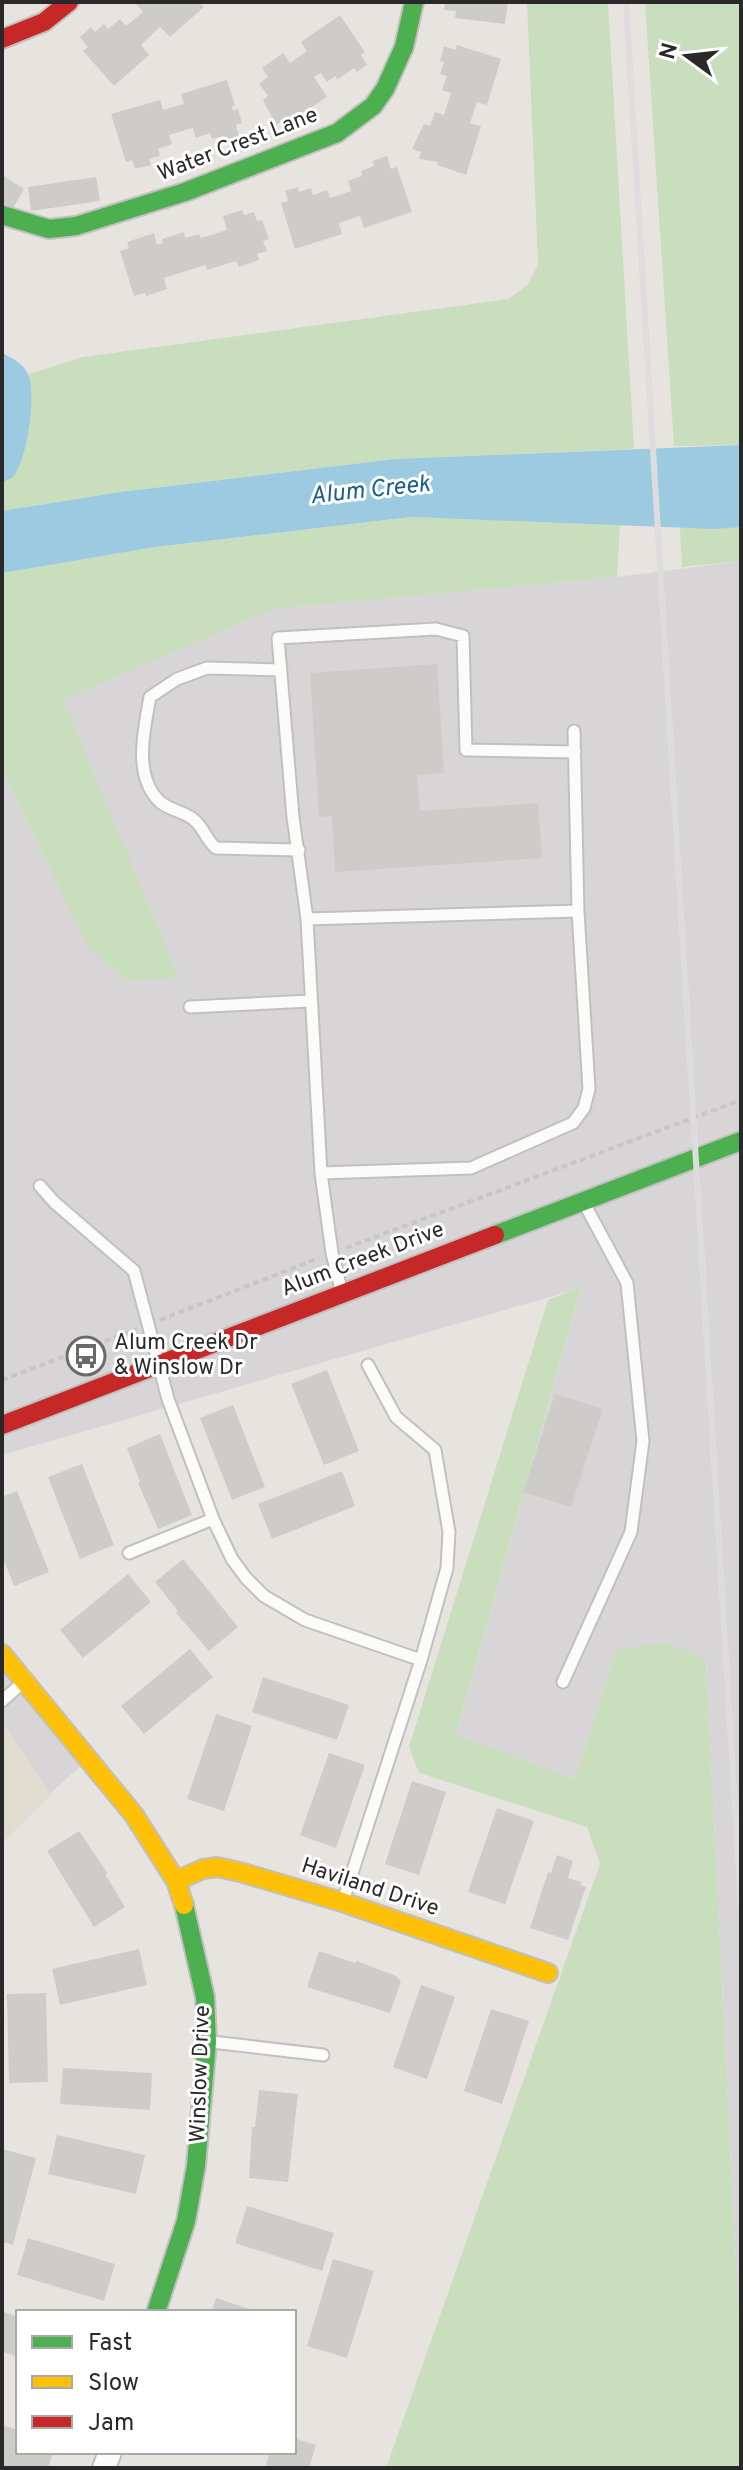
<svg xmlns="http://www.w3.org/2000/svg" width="743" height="2470" font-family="Overpass,sans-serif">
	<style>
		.industrial { fill: #d8d5d7 }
		.education { fill: #e0dccf }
		.green { fill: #c9debd }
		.water { fill: #9ccae0 }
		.building { fill: #ceccc9 }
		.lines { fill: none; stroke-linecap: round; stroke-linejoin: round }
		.lane-casing { stroke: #c1c0bf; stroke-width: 15 }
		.street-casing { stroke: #c1c0bf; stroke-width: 26 }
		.fast-casing { stroke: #c1c0bf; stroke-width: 22 }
		.slow-casing { stroke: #c1c0bf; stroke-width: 22 }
		.jam-casing { stroke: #c1c0bf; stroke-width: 22 }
		.path { stroke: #c6c6c5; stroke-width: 4; stroke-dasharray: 6 4; stroke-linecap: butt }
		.lane { stroke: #fbfbfa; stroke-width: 11 }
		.street { stroke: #fbfbfa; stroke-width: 22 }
		.fast { stroke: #4caf50; stroke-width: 18 }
		.slow { stroke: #ffc107; stroke-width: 18 }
		.jam { stroke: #c62828; stroke-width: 18 }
		.rail { stroke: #ddddde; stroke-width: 6 }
		.labels { text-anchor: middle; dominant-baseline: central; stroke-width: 6; stroke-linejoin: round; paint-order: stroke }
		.street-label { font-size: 22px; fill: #292929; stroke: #fff }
		.poi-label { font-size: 22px; fill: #292929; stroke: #fff; text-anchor: start }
		.water-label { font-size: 24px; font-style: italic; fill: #1d5d8a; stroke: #fff }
	</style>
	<rect width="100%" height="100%" fill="#e7e4e0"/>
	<path class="industrial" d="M741,561V2366L706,1660L616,1650L575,1779L456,1736L581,1288L2,1455V770L87,946L178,977L62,700L274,609L617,577Z
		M2,1661L91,1757L2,1836Z"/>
	<path class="education" d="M2,1722L51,1795L2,1843Z"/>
	<path class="green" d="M527,2H608L634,449L395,459L120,492L2,511V483L12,478L31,411L29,374L83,357L509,299L528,284L538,265Z
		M645,2H741V445L674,446Z
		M411,517L620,525L617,577L274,609L63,700L179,978L126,981L87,946L2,770V573L155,547Z
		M741,527V561L682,567L680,528Z
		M581,1287L456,1735L575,1779L616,1650L665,1642L706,1660L741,2366V2468H386L600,1864L587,1827L419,1773L409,1747L548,1300Z"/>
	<path class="water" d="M2,353C12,358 21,362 27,372C38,390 27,461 13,477C11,479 5,481 2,483Z
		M741,445V527L714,529L411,517L155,547L2,573V511L120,492L395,459Z"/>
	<path class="building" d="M139,2H199L204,7L170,37L160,27L141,45L149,55L114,86L83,51L88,47L80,37L91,27L95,32L104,24L108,29L120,19L126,26L143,12L136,4Z
		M445,2H508L505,24L455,18L456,11L444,10Z
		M340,15L365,52L361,55L367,65L357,72L354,68L337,80L335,76L327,82L321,73L314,77L327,97L289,122L286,118L276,125L263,100L268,96L259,84L268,77L262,68L283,53L290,63L307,51L301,42Z
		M457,45L501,59L487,105L477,102L470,123L481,126L466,175L437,165L438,162L419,159L421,152L412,149L424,124L430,126L435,112L444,115L451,93L442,90L447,76L440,74L444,62L440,61L444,46L456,50Z
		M227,80L235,105L232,106L233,111L238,109L242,123L236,125L239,137L226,141L224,136L212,139L210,133L196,138L193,128L169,135L172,144L158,149L160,156L149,159L151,165L135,169L132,160L126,162L111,114L160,100L163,110L184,104L181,94Z
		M387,156L391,169L397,167L412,212L364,228L360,216L339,223L342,234L295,249L281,203L288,201L285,191L298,187L299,192L311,188L313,195L327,190L330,198L351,191L348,181L362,176L361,171L374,166L372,161Z
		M2,175L24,189L13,208L2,202Z
		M96,177L100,201L31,211L28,187Z
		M242,210L244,215L254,212L257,221L262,220L269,239L263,241L267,251L257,254L259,260L239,267L236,261L207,270L205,265L164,278L167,289L146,296L145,293L134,296L120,251L129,248L127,242L154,233L157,245L163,243L162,239L184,232L185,238L199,234L201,238L227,230L223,216Z
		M437,664L444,773L417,775L420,811L538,803L542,858L335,872L332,816L319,817L310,673Z
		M327,1370L359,1451L324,1465L291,1384Z
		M555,1394L603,1409L571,1507L523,1492Z
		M233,1405L265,1487L232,1500L200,1418Z
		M160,1434L192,1515L158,1529L138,1483L140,1482L127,1448Z
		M82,1464L114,1545L80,1559L48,1477Z
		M342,1471L355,1506L272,1539L258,1504Z
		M17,1491L49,1572L14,1586L2,1555V1497Z
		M183,1559L238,1627L209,1651L176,1613L178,1611L155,1582Z
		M128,1574L151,1602L83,1658L60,1630Z
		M190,1649L213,1677L144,1734L121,1706Z
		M263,1677L349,1705L337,1740L252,1712Z
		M216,1714L252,1726L224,1811L187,1799Z
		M329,1753L365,1765L336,1848L300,1835Z
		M412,1781L446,1792L419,1875L385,1864Z
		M497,1808L534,1821L505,1904L468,1892Z
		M79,1831L108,1874H105L125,1907L94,1927L47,1851Z
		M557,1855L573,1861L568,1878L581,1882L580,1885L586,1887L568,1940L530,1928L548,1872L551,1873Z
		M139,1949L147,1985L60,2005L52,1969Z
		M319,1951L355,1963L357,1961L396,1976L401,1981L390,2013L307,1987Z
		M421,1985L455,1997L427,2079L393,2067Z
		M46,1993L48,2082L9,2083L7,1994Z
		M491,2009L529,2021L502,2104L464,2091Z
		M63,2068L152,2073L150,2110L60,2104Z
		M259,2090L298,2094L288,2182L249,2178L252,2127H255Z
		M57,2135L145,2155L136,2194L48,2174Z
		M2,2149L36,2158L13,2245L2,2242Z
		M247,2206L334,2233L322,2271L235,2243Z
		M28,2238L115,2264L104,2301L17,2275Z
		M333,2259L374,2271L347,2358L307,2346Z
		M216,2298L256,2311V2312H211Z
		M4,2312L18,2317V2357L2,2351Z
		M2,2425L18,2430V2452H53L48,2468H10L2,2465Z
		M294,2438L316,2445L309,2468H265L270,2452H294Z"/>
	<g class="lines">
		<defs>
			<path id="lane" d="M281,670L207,668L177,679L150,697C144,730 133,775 159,801C168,810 183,811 193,819C204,827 205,839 216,848L299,850
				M307,919L578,911
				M190,1007L310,1001
				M321,1173L471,1168L573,1123L584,1108L589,1089L578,911L574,731
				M40,1186L54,1202L134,1271L168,1399L213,1519L232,1559L246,1578L264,1596L305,1620L421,1660
				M341,1289L332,1253L321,1173L307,919L293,817L278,638L436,629L463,636L466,750L575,752
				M129,1553L213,1519
				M563,1682L631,1532L643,1441L627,1283L584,1203
				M2,1701L21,1684
				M344,1898L421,1660L447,1568L449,1532L435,1450L396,1417L368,1365
				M212,2042L323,2055"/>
			<path id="street" d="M104,2468L110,2452"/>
			<path id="fast" d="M2,215L49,229L76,226L185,192L337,133L373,106L385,89L404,47L414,2
				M495,1235L741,1141
				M156,2312L186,2221L196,2166L207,2042L205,1997L184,1905"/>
			<path id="slow" d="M2,1654L134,1815L176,1881L184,1905
				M176,1881L203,1869L217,1867L240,1872L342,1902L548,1973"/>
			<path id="jam" d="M2,39L44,22L69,2
				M2,1425L495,1235"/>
		</defs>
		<use href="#lane" class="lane-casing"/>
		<use href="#street" class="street-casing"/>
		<use href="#fast" class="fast-casing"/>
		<use href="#slow" class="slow-casing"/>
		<use href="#jam" class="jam-casing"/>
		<path class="path" d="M346,1248L741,1100
			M160,1320L319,1258
			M2,1380L137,1329"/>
		<use href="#lane" class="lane"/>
		<use href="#street" class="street"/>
		<use href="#fast" class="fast"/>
		<use href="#slow" class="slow"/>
		<use href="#jam" class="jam"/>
		<path class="rail" d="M626,2L741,1907"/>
	</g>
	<defs>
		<symbol id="bus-ring" viewBox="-11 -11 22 22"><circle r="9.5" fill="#fff" stroke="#6c6a69" stroke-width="1.5"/><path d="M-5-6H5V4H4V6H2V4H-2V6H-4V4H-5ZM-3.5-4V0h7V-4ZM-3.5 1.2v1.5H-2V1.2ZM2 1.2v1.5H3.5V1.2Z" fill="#6c6a69"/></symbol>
	</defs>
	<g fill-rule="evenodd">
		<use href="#bus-ring" x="64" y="1334" width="44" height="44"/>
	</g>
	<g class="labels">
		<g class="street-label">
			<text transform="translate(238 145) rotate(-21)">Water Crest Lane</text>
			<text transform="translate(363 1260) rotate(-21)">Alum Creek Drive</text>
			<text transform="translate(370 1888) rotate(18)">Haviland Drive</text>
			<text transform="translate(201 2074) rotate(-88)">Winslow Drive</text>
		</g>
		<g class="poi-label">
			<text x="114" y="1343">Alum Creek Dr<tspan x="114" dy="25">&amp; Winslow Dr</tspan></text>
		</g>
		<g class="water-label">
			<text transform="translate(370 491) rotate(-6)">Alum Creek</text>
		</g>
	</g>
	<rect width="743" height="2470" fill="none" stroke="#292929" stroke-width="8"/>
	<rect x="16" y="2310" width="280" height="144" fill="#ffffff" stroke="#a9a9a9" stroke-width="2"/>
	<rect x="32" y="2336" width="40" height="12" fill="#4caf50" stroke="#a9a9a9" stroke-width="2"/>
	<text x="88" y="2350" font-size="24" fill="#292929">Fast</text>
	<rect x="32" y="2376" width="40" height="12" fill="#ffc107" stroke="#a9a9a9" stroke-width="2"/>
	<text x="88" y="2390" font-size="24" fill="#292929">Slow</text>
	<rect x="32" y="2416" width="40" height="12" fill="#c62828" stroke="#a9a9a9" stroke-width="2"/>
	<text x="88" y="2430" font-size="24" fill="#292929">Jam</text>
	<g transform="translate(687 56) rotate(285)" stroke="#ffffff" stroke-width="6" paint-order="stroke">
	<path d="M0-6L14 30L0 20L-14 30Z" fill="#292929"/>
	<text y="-12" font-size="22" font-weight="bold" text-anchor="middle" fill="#292929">N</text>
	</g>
</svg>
